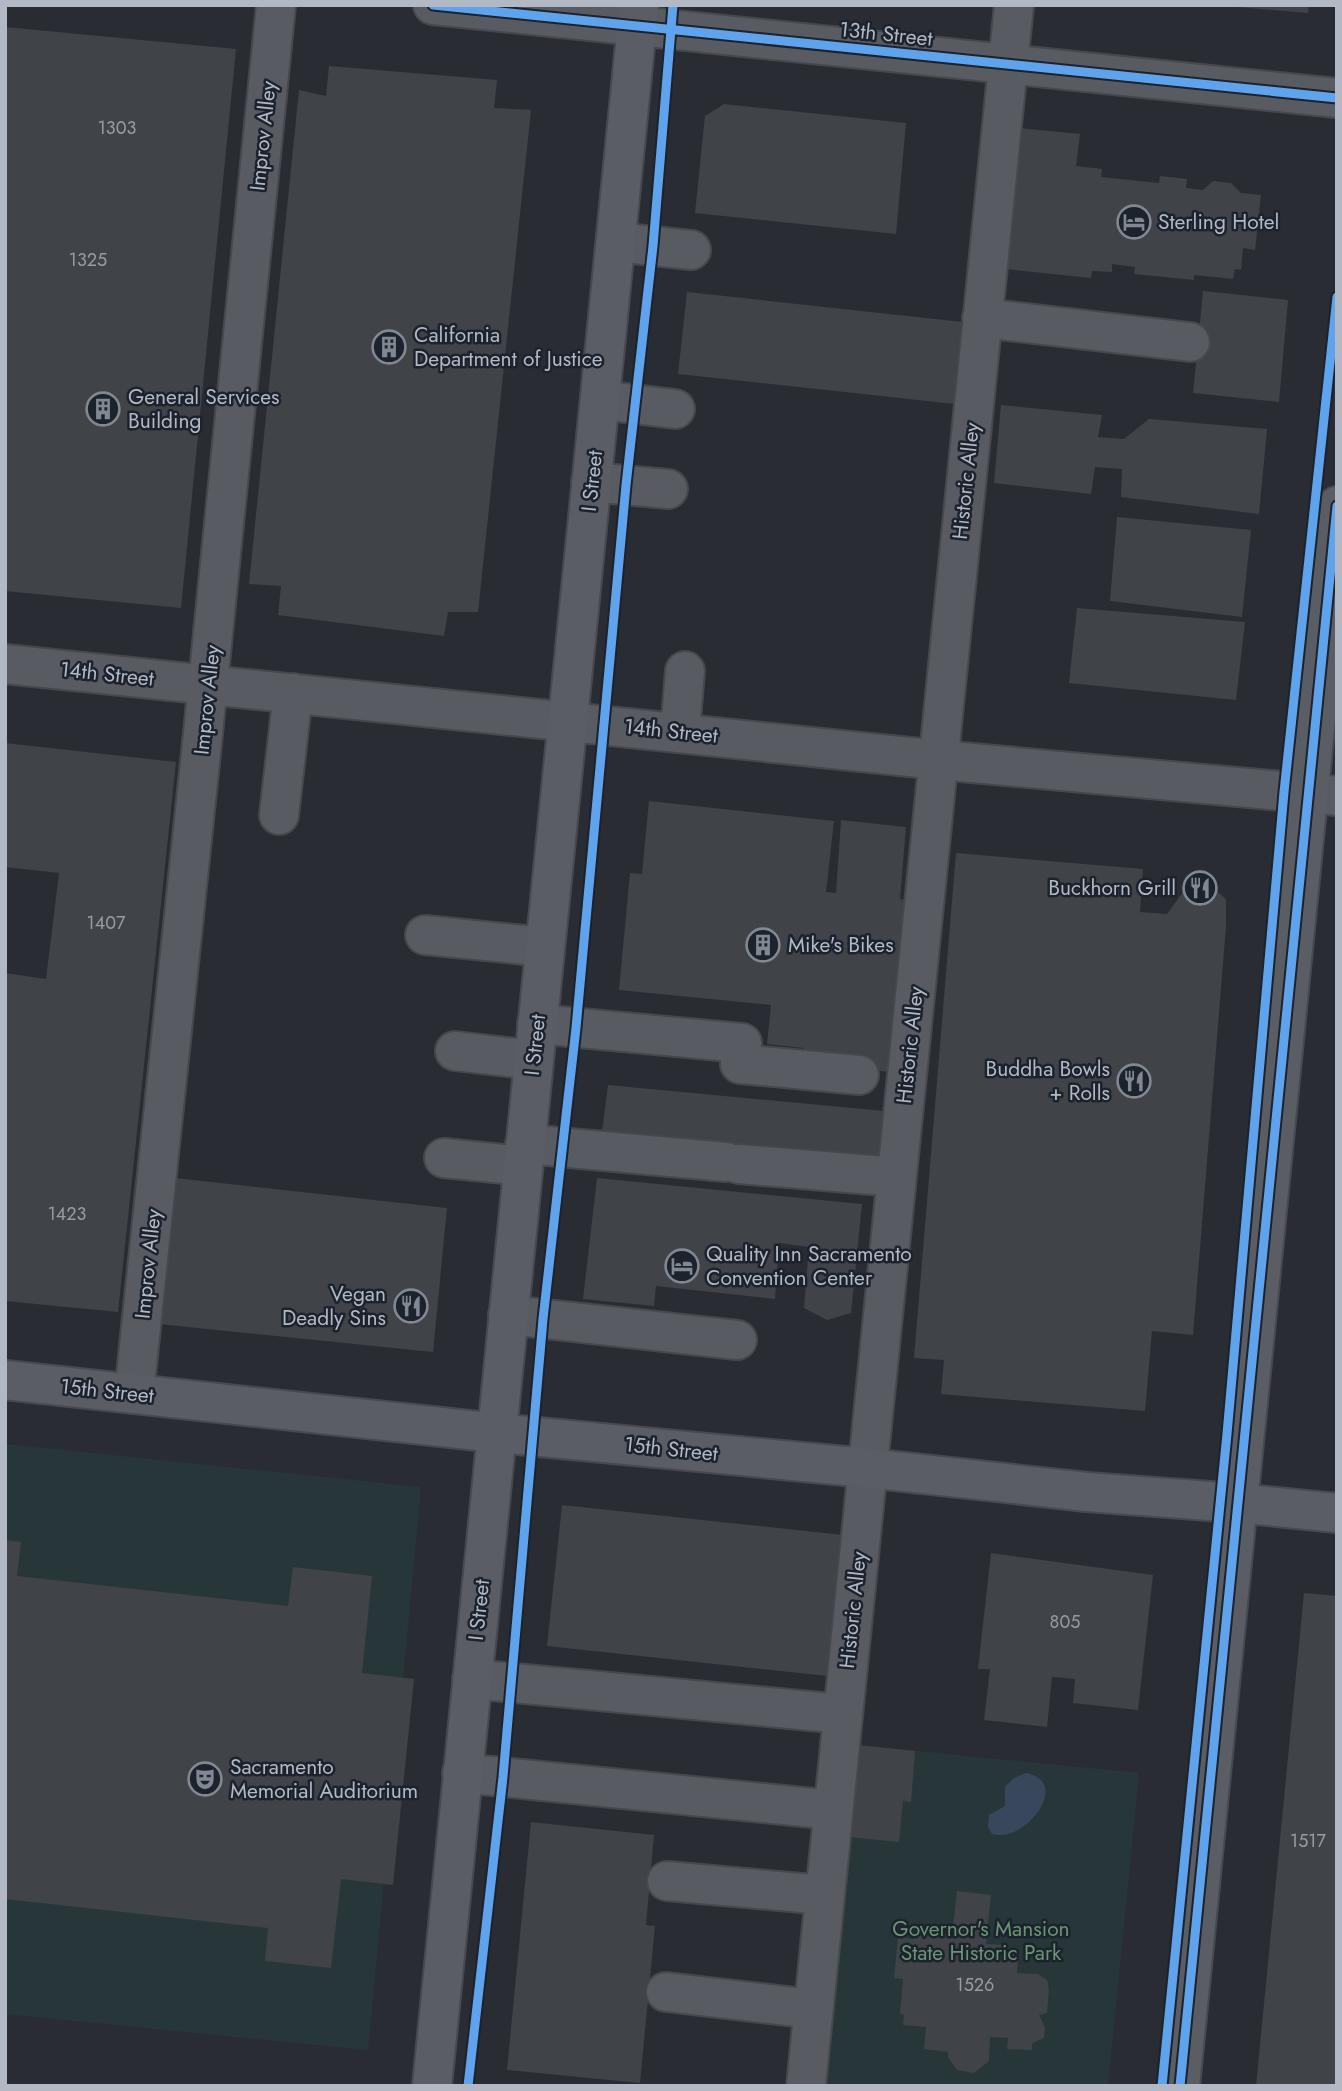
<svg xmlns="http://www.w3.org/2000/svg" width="1342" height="2091" font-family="Jost,sans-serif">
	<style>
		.green { fill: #273739 }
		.water { fill: #38475c }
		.building { fill: #404348 }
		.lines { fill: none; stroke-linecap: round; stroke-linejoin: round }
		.minor-casing { stroke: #45484c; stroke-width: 42 }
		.major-casing { stroke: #464950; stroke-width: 42 }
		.minor { stroke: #585b62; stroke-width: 38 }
		.major { stroke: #5a5e64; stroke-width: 38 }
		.cycleway-casing { stroke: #1c232d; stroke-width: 13 }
		.cycleway { stroke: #60a3ed; stroke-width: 9 }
		.labels { text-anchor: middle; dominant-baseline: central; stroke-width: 5; stroke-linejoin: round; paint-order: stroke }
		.number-label { font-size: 18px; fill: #969ca6 }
		.street-label { font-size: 21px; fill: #b2b9c5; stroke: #1c232d }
		.poi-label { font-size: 21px; fill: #b2b9c5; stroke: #1c232d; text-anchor: start }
		.park-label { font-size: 21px; fill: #6b9474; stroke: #1c232d }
	</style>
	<rect width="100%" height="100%" fill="#292d33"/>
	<path class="green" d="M5,1444L421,1487L368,2050L5,2014Z
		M858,1745L1139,1773L1108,2086H825Z"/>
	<path class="water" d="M1026,1773C1072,1781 1026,1844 992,1834L988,1827L989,1815L1005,1806V1787L1014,1778Z"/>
	<path class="building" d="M1239,5H1309L1308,13L1238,7Z
		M5,27L236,49L181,608L5,591Z
		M329,66L497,80L494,108L531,110L478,612H448L444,636L278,615L281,586L249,584L299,90L326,96Z
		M724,104L906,123L896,234L695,213L705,116Z
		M1019,128L1080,134L1076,166L1102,169L1101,177L1159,183L1160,176L1187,179L1186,188L1203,190L1213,181L1231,183L1241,193L1261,195L1255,250L1243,248L1241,270L1235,269L1233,279L1194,275V280L1134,274L1135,267L1112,264V272L1092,271L1091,278L1005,269Z
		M1203,291L1288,300L1279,402L1193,393Z
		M687,292L963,322L955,404L678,374Z
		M1001,405L1102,415L1098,437L1124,439L1149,419L1267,429L1259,514L1121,497L1122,469L1095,467L1091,494L994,483Z
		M1117,517L1251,530L1242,617L1110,601Z
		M1077,608L1245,622L1236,700L1069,683Z
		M5,743L176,762L118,1312L5,1301V973L46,979L59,873L5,867Z
		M649,801L834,821L826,892L836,893L841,820L906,827L900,899L907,900L890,1072L803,1063L804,1048L767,1044L771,1005L619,990L630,873L642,874Z
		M956,853L1143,869L1140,912L1167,914L1183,892L1207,883L1226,899V926L1193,1335L1152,1331L1145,1411L941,1394L944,1360L914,1358Z
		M608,1085L884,1111L880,1158L602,1132Z
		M175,1178L447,1208L433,1352L159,1324Z
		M597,1178L862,1204L851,1313L827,1320L804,1308L809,1247L779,1243L775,1299L656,1286L654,1306L583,1299Z
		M562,1505L843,1535L828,1676L547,1646Z
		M5,1540L21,1542L17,1576L288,1606L293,1567L372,1576L362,1673L414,1679L393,1885L341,1879L331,1968L265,1961L268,1928L5,1899Z
		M991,1553L1153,1575L1138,1710L1073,1703L1075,1679L1052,1677L1047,1727L984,1720L990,1669H978Z
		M1304,1593L1337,1596V2086H1256Z
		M858,1745L915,1751L911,1802L903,1801L899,1842L849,1837Z
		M531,1822L654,1835L646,1925L655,1926L640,2083L507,2070Z
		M957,1891L991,1895L986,1944L1002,1945L1009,1955H1018L1017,1973L1038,1974L1047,1980L1049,1989L1047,2013L1039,2015L1045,2027L1044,2038L1032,2043V2050L1007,2049L1008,2038L990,2037L989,2061L974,2073L957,2070L948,2057V2052L924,2049L926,2027L903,2025L904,2014H900L903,1979L894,1978L898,1937L914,1939L915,1931L952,1935Z"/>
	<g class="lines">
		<defs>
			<path id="minor" d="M433,5L1337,98
				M616,242L691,250
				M982,318L1190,342
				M600,400L675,409
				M591,482L668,489
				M5,664L939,760L1337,796
				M680,732L685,671
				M279,815L293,693
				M425,935L545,947
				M537,1024L742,1043L740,1064L859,1075
				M455,1051L534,1060
				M525,1144L726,1162
				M444,1158L523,1166
				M739,1164L896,1177
				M508,1315L737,1340
				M134,1394L202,743L276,5
				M472,1679L842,1714
				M462,1773L833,1810
				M667,1881L824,1895
				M666,1992L813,2009
				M806,2086L1014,5"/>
			<path id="major" d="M5,1380L497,1433L867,1468L1087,1492L1237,1503L1337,1513
				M432,2086L639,5
				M1180,2086L1337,506"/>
		</defs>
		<use href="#minor" class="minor-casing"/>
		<use href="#major" class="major-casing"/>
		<use href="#minor" class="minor"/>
		<use href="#major" class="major"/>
		<defs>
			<path id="cycleway" d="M433,5L1337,98
				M468,2086L503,1777L543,1319L576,1028L626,485L653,246L673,5
				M1162,2086L1227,1434L1284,792L1337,297
				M1180,2086L1337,506"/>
		</defs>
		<use href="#cycleway" class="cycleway-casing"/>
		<use href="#cycleway" class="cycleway"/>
	</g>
	<defs>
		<symbol id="hotel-ring" viewBox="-11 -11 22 22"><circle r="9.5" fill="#1c232d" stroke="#828892" stroke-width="1.5"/><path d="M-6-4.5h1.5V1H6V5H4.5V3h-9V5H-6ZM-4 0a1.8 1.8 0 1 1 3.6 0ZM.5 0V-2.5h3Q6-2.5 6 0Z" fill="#828892"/></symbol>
		<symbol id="building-ring" viewBox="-11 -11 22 22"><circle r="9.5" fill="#1c232d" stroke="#828892" stroke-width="1.5"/><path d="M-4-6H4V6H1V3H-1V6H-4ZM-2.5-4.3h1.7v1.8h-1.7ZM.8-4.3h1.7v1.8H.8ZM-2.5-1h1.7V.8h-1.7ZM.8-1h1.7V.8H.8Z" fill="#828892"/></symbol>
		<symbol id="restaurant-ring" viewBox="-11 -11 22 22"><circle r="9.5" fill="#1c232d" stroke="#828892" stroke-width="1.5"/><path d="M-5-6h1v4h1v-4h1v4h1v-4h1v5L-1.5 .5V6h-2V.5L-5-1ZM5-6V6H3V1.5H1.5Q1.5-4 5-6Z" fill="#828892"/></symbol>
		<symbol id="theatre-ring" viewBox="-11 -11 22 22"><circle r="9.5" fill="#1c232d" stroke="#828892" stroke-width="1.5"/><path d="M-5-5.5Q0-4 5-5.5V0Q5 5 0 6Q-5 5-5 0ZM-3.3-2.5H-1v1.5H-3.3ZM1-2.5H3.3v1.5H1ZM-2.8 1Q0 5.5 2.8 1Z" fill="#828892"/></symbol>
	</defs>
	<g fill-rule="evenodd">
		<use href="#hotel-ring" x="1115" y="203" width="38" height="38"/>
		<use href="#building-ring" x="370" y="328" width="38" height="38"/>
		<use href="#building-ring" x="84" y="390" width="38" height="38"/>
		<use href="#restaurant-ring" x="1181" y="869" width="38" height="38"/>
		<use href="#building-ring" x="744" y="926" width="38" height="38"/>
		<use href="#restaurant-ring" x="1115" y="1062" width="38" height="38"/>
		<use href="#hotel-ring" x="663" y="1247" width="38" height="38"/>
		<use href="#restaurant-ring" x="392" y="1287" width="38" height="38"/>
		<use href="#theatre-ring" x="186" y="1760" width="38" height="38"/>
	</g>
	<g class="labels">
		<g class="number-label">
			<text x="117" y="128">1303</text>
			<text x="88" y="260">1325</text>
			<text x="106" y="923">1407</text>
			<text x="67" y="1214">1423</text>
			<text x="1065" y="1622">805</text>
			<text x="1308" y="1841">1517</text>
			<text x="975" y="1985">1526</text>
		</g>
		<g class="street-label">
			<text transform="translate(886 34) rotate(6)">13th Street</text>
			<text transform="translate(263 136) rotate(-84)">Improv Alley</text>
			<text transform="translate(592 481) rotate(-84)">I Street</text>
			<text transform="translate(966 481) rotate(-84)">Historic Alley</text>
			<text transform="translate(107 674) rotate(6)">14th Street</text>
			<text transform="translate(207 700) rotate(-84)">Improv Alley</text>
			<text transform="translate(671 731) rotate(6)">14th Street</text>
			<text transform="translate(535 1045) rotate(-84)">I Street</text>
			<text transform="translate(910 1045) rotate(-84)">Historic Alley</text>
			<text transform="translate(148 1264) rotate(-84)">Improv Alley</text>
			<text transform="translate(107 1391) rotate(6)">15th Street</text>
			<text transform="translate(671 1449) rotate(6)">15th Street</text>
			<text transform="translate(479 1610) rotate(-84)">I Street</text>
			<text transform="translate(853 1610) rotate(-84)">Historic Alley</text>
		</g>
		<g class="poi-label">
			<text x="1158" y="222">Sterling Hotel</text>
			<text x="414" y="335">California<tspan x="414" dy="24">Department of Justice</tspan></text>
			<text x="128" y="397">General Services<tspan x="128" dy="24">Building</tspan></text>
			<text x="1176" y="888" text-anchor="end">Buckhorn Grill</text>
			<text x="788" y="945">Mike's Bikes</text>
			<text x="1110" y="1069" text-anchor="end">Buddha Bowls<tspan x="1110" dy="24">+ Rolls</tspan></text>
			<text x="706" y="1254">Quality Inn Sacramento<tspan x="706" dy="24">Convention Center</tspan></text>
			<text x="386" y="1294" text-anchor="end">Vegan<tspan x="386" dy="24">Deadly Sins</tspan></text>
			<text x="230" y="1767">Sacramento<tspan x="230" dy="24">Memorial Auditorium</tspan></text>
		</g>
		<g class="park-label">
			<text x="981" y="1929">Governor's Mansion<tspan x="981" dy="24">State Historic Park</tspan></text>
		</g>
	</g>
	<rect width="1342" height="2091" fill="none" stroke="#b2b9c5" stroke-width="14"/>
</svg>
